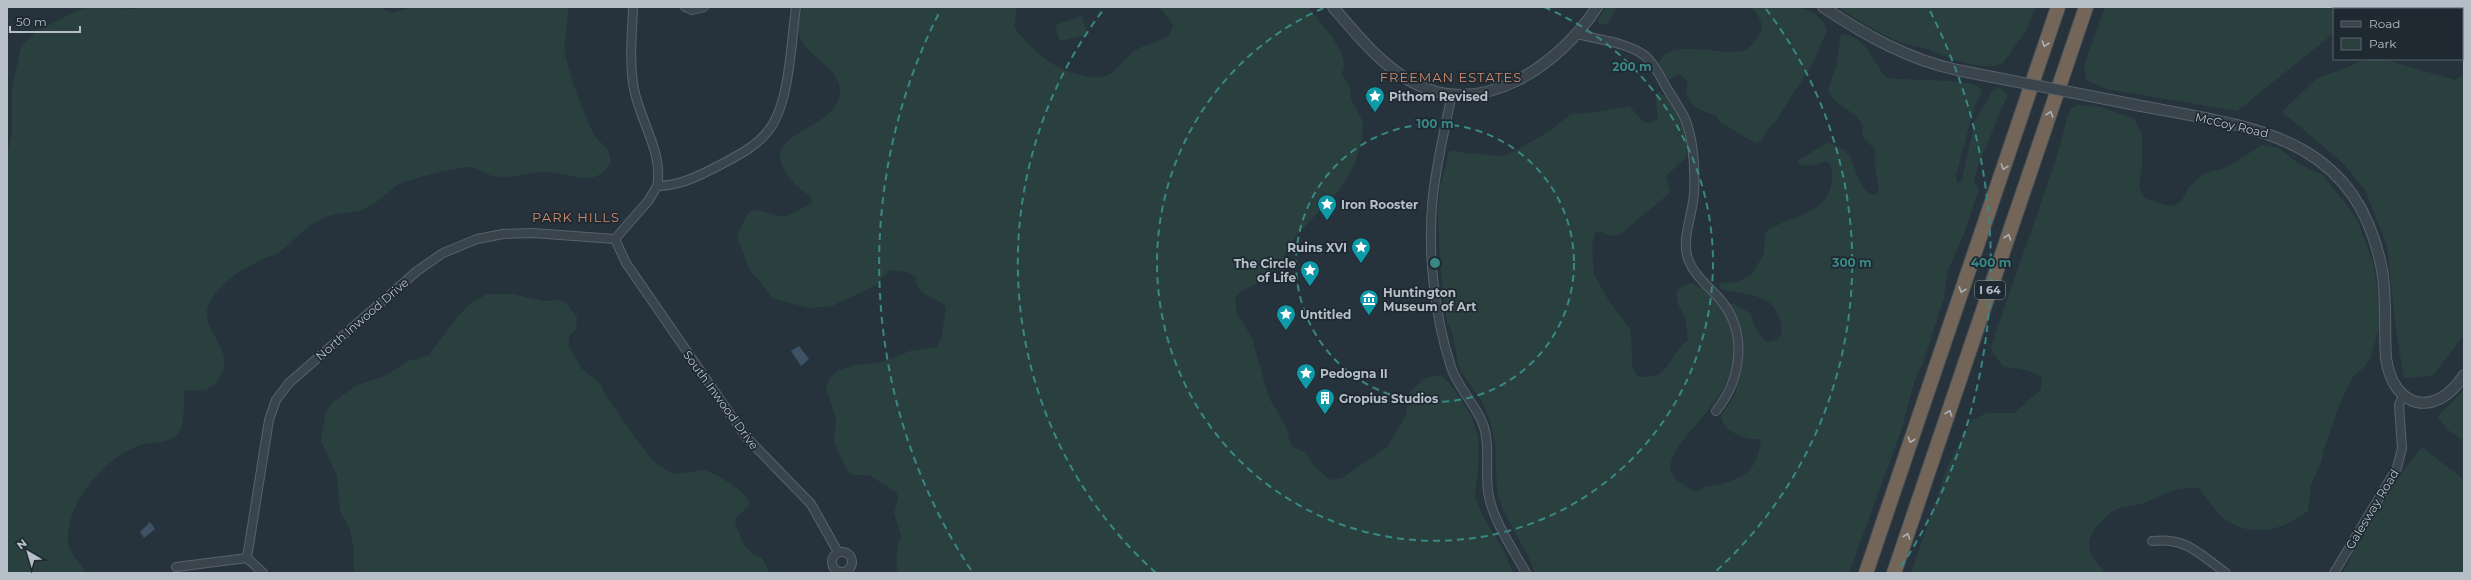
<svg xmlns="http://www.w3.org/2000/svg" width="2471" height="580" font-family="Montserrat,sans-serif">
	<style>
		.green { fill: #29403f }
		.water { fill: #3d5265 }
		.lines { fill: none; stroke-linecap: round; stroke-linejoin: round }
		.minor-casing { stroke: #58626b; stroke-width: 10 }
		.tertiary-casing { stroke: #58626b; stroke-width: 12 }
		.motorway-casing { stroke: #454f58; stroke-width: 16 }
		.minor { stroke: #3a444d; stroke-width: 8 }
		.tertiary { stroke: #3a444d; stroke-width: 10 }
		.motorway { stroke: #736558; stroke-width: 14 }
		.tertiary-bridge-casing { stroke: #58626b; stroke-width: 12; stroke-linecap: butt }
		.tertiary-bridge { stroke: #3a444d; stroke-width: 10 }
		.oneway { stroke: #acb2b7 }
		.ring { fill: none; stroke: #398884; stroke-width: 2; stroke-dasharray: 7 5 }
		.labels { text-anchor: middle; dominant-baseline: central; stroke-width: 3.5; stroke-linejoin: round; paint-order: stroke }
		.shield { fill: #1f2932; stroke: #89929b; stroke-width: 1 }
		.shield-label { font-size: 11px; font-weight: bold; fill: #b6bfc8 }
		.poi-label { font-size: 12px; font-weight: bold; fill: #b6bfc8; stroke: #1f2932; text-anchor: start }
		.street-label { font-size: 12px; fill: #b6bfc8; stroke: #1f2932 }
		.neighbourhood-label { font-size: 13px; letter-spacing: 1px; fill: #ce8b6b; stroke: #1f2932 }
		.centre { fill: #398884; stroke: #1f2932; stroke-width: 2 }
		.ring-label { font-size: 12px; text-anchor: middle; font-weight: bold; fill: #398884; stroke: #1f2932; stroke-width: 3.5; stroke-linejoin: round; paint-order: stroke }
	</style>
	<rect width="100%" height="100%" fill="#26333d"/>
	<path class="green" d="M91,7L137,9L139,7H380L392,13L414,7H569L564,49L573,84L593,134L608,150L611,161C595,192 570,171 544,172C527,173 511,179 493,176C485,175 479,168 471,167C459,166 409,179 398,185C386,193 377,204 364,209C353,214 339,212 328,216C307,223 295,241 278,253C273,256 266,257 261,260C241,270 219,283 209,304C197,333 239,347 219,379C212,392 199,391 185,390C182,402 187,425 177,434C165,446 152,440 138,446C104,459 65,504 68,542C69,554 81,562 86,573H7V152L12,135V89L21,46L37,31L81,9Z
		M802,7H1017L1014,27C1034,52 1053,70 1085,76C1092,78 1101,79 1108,75C1120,68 1126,55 1138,49C1152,41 1169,44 1173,25L1159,7H1308C1319,21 1345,48 1344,66C1344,70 1342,71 1342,75L1350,88L1351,99L1363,122L1362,139L1354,166L1339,190L1295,237L1279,266L1257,283L1243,290L1235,297L1237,313L1252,338L1269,398L1285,424L1291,446L1306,453L1315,467L1330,480L1342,478L1388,446L1406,415L1409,393L1425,378L1441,375L1454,389L1471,416L1478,437L1479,459L1475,497L1482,515L1503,549L1513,573H897V547L901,537L894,513L898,497L896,492L869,475H852L845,466L834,442L836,419L826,389L830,377L839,370L854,365L883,362L910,351L937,347C944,336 943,321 946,308C938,294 914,298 916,277L907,272L890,270L875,286L832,306L810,308L774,299L749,269L737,236L747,214L752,211L757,210L785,217L812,203L811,198C806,192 798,188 793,182C748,131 835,135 840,92C842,69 805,55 800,37C797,28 800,17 802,7Z
		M1605,7H1617L1607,24H1599L1598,20Z
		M1751,7C1778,7 1816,0 1827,30L1812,65L1775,122L1765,132L1762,140L1755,143L1719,121L1717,116C1701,111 1681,104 1688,82L1679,74L1669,80L1659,63C1667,37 1723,56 1742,51C1749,49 1754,42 1758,37C1766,25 1759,16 1751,7Z
		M1838,7H2036L2026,31L2003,63C1987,73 1949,58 1932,51C1922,46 1910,46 1900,42C1879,33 1856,20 1838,7Z
		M2105,7H2355L2354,9H2334V33L2237,111L2106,89L2086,80L2084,65Z
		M1082,16L1088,35L1060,41L1055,25Z
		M1841,34C1866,35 1873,62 1886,77C1905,82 1971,77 1981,89L1982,93L1975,105L1956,175L1957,183H1960L1962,179L1975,121L1992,92L1998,87L2008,94L1978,166L1974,181L1979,189L1963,236L1948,270L1944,298L1924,360L1914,382L1902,428L1849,573H1535L1527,554L1503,510L1497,492L1495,444L1490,420L1481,400L1459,369L1452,331L1446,319L1440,264L1438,214L1440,188L1449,152L1452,150L1464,153L1503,156L1519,149L1551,130L1571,114L1597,112L1629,106L1644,122L1651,123L1658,118L1655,95L1658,92C1682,101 1686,136 1687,157L1666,176L1670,192L1664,198L1619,235L1611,236L1599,231L1595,233L1592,246L1594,271H1592L1609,301L1631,330L1632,366L1637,376C1670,382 1668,356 1688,340L1685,317L1677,302V290L1689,283C1703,285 1713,298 1722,309C1728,317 1731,327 1733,337C1747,398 1663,439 1671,473C1672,478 1691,490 1697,492C1704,485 1707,487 1716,485C1744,478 1756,472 1761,442L1758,439C1746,440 1722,431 1721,416L1735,394L1742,368L1743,341L1740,324L1729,305L1733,303L1751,314L1756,330L1766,342C1792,343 1781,311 1767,301C1755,294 1736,292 1722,290L1719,287L1721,283L1738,282L1752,274L1764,254L1765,233C1787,214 1831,217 1832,178C1832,170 1833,166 1826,161C1818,164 1806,169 1798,163L1799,160L1828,142C1834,145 1843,148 1848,154C1856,164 1858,194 1875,195L1879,189L1875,167V149L1864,139C1861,133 1865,127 1860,121C1851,108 1834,106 1828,90L1836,67Z
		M2368,59H2383L2455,80L2464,74V335L2432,376L2404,378L2395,322L2387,246L2365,190L2341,161L2282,112L2316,79Z
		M2077,105L2102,107L2134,119L2142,134V167L2139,185L2141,193L2146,199L2165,205L2173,206L2181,202L2189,187L2201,176L2209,172L2225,168L2262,145L2279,148L2299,164L2323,175L2357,219L2373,263L2380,305L2381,322L2370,359L2364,367L2352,378L2340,403L2323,452L2322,460L2311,485L2308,511C2283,531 2249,539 2222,517C2213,509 2207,497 2198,488C2168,487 2163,498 2137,505C2129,507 2120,506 2113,511C2105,516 2090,532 2089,542C2087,554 2099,565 2106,573H1911L1947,468L1971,420L1987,413H2014L2041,389L2042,378C2030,369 2018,368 2004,367L1993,354L1991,346L2056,160L2067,118L2070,110Z
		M487,294H513L543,301L560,300L565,302L577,317L576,329L569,337V347L582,369L601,384L605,395L650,458L669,472L675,474L704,470L719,476L742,492L749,501L748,507L736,518L735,523L743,543L751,553L762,558L770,573H354L353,544L349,527L340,511L337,476L321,441L326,412L332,403L357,385L385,376L408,361L429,355L459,315L471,303Z
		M2464,390V441L2448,430L2437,417Z
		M2422,447L2464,480V573H2343C2364,529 2391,484 2422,447Z"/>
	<path class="water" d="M799,346L809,359L801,366L791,351Z
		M150,522L155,529L144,538L140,532Z"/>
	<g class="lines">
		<defs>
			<path id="minor" d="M633,7C632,35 629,62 634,89C640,121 664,154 657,186
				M685,7L692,10L704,7
				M1577,34C1599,40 1625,42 1644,55C1653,62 1659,74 1665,85C1671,96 1681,109 1686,121C1694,143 1695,171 1694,193C1693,215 1681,238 1688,259C1694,275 1707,285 1718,297C1748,330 1743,377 1716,411
				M1452,94C1445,127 1437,161 1433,195C1427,250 1434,314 1451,367C1458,389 1477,405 1484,427C1491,450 1484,474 1489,497C1495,524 1513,549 1526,573
				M615,239L626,263L746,437L811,504L838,552
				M615,239L649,200L657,186C679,186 699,176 718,166C735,157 756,147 768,131C790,105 791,41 796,7
				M2152,541C2187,537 2199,554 2226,573
				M832 562a10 10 0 1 1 20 0a10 10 0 1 1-20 0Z
				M247,558L269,420L276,400L289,383L417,271L443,253L477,239L503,234L533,233L615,239
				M176,567L247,558L263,573
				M2334,573L2397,468L2402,448L2399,405L2403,396"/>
			<path id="tertiary" d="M1333,7C1357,35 1380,64 1412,82C1482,121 1560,64 1597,7
				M1823,7C1865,35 1907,59 1957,70
				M2131,104C2246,127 2355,130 2382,270C2387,298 2384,329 2386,358C2393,409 2436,419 2464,375"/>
			<path id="motorway" d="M1866,573L2058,7
				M1894,573L2086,7"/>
		</defs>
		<use href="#minor" class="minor-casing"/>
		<use href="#tertiary" class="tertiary-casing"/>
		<use href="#motorway" class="motorway-casing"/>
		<use href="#minor" class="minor"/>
		<use href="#tertiary" class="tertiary"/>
		<use href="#motorway" class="motorway"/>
		<defs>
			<path id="tertiary-bridge" d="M1957,70L2131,104"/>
		</defs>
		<use href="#tertiary-bridge" class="tertiary-bridge-casing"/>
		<use href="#tertiary-bridge" class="tertiary-bridge"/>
	</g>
	<defs><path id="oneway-chevron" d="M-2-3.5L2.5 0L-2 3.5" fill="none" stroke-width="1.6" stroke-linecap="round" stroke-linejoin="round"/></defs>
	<g class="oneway">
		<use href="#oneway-chevron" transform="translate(2045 44) rotate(109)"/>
		<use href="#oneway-chevron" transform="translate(2050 114) rotate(-71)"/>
		<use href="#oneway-chevron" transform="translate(2004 167) rotate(109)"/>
		<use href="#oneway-chevron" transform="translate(2008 237) rotate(-71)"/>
		<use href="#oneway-chevron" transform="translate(1962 290) rotate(109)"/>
		<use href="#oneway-chevron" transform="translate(1949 413) rotate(-71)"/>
		<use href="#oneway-chevron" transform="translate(1911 440) rotate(109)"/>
		<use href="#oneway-chevron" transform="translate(1907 536) rotate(-71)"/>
	</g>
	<g class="ring">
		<circle cx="1435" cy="263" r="139"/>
		<path d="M1544 7A278 278 0 1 1 1326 7"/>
		<path d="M1156 573A417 417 0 0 1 1104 9M1766 9A417 417 0 0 1 1714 573"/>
		<path d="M971 570A556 556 0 0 1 940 11M1930 11A556 556 0 0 1 1899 570"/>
	</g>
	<defs>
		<symbol id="sight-pin" viewBox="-11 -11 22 30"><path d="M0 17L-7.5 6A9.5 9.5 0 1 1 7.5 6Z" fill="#0f9aa8" stroke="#1f2932"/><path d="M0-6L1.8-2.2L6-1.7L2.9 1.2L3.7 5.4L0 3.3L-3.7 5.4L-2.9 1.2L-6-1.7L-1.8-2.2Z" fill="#fff"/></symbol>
		<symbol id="museum-pin" viewBox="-11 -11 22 30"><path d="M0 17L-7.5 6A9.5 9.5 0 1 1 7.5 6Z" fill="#0f9aa8" stroke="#1f2932"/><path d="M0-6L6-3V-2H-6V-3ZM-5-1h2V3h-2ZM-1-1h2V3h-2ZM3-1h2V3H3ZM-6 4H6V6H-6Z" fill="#fff"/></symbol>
		<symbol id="building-pin" viewBox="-11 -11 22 30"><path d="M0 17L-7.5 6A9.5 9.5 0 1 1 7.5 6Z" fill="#0f9aa8" stroke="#1f2932"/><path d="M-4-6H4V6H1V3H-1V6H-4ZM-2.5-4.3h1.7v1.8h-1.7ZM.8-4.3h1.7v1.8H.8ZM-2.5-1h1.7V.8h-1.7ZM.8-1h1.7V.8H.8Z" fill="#fff"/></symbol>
	</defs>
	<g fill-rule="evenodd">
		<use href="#sight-pin" x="1364" y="85" width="22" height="30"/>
		<use href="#sight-pin" x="1316" y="193" width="22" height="30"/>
		<use href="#sight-pin" x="1350" y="236" width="22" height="30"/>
		<use href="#sight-pin" x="1299" y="259" width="22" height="30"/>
		<use href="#museum-pin" x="1358" y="288" width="22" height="30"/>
		<use href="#sight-pin" x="1275" y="303" width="22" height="30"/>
		<use href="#sight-pin" x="1295" y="362" width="22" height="30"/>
		<use href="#building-pin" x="1314" y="387" width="22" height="30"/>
	</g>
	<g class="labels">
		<rect class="shield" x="1975" y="281" width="30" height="18" rx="3"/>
		<g class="shield-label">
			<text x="1990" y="290">I 64</text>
		</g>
		<g class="poi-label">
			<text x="1389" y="96">Pithom Revised</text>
			<text x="1341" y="204">Iron Rooster</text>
			<text x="1347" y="247" text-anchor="end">Ruins XVI</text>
			<text x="1296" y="263" text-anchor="end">The Circle<tspan x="1296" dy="14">of Life</tspan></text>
			<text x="1383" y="292">Huntington<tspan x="1383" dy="14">Museum of Art</tspan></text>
			<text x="1300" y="314">Untitled</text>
			<text x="1320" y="373">Pedogna II</text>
			<text x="1339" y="398">Gropius Studios</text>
		</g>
		<g class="street-label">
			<text transform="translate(2232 125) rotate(13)">McCoy Road</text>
			<text transform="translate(362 319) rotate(-41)">North Inwood Drive</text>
			<text transform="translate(721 400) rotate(54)">South Inwood Drive</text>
			<text transform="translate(2372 509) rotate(-59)">Galesway Road</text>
		</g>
		<g class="neighbourhood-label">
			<text x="1451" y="77">FREEMAN ESTATES</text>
			<text x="576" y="217">PARK HILLS</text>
		</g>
	</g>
	<circle cx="1435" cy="263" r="6" class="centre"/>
	<g class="ring-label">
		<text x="1632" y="71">200 m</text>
		<text x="1435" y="128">100 m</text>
		<text x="1852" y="267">300 m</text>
		<text x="1991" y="267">400 m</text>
	</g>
	<rect width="2471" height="580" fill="none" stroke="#b6bfc8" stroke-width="16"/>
	<rect x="2333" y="8" width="130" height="52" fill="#1f2932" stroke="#5b656e"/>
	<rect x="2341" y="21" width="20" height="6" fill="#3a444d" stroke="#5b656e"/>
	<text x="2369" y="28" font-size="12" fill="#b6bfc8">Road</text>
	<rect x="2341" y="38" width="20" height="12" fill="#29403f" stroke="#5b656e"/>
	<text x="2369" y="48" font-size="12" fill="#b6bfc8">Park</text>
	<g transform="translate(28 552) rotate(322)" stroke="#1f2932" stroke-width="3" paint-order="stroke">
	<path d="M0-3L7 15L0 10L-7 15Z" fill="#b6bfc8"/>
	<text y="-6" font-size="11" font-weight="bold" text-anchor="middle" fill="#b6bfc8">N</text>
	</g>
	<path d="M10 26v6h70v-6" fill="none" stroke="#b6bfc8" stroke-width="2"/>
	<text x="16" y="26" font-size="12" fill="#b6bfc8" stroke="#1f2932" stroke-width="3" paint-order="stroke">50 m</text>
</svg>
